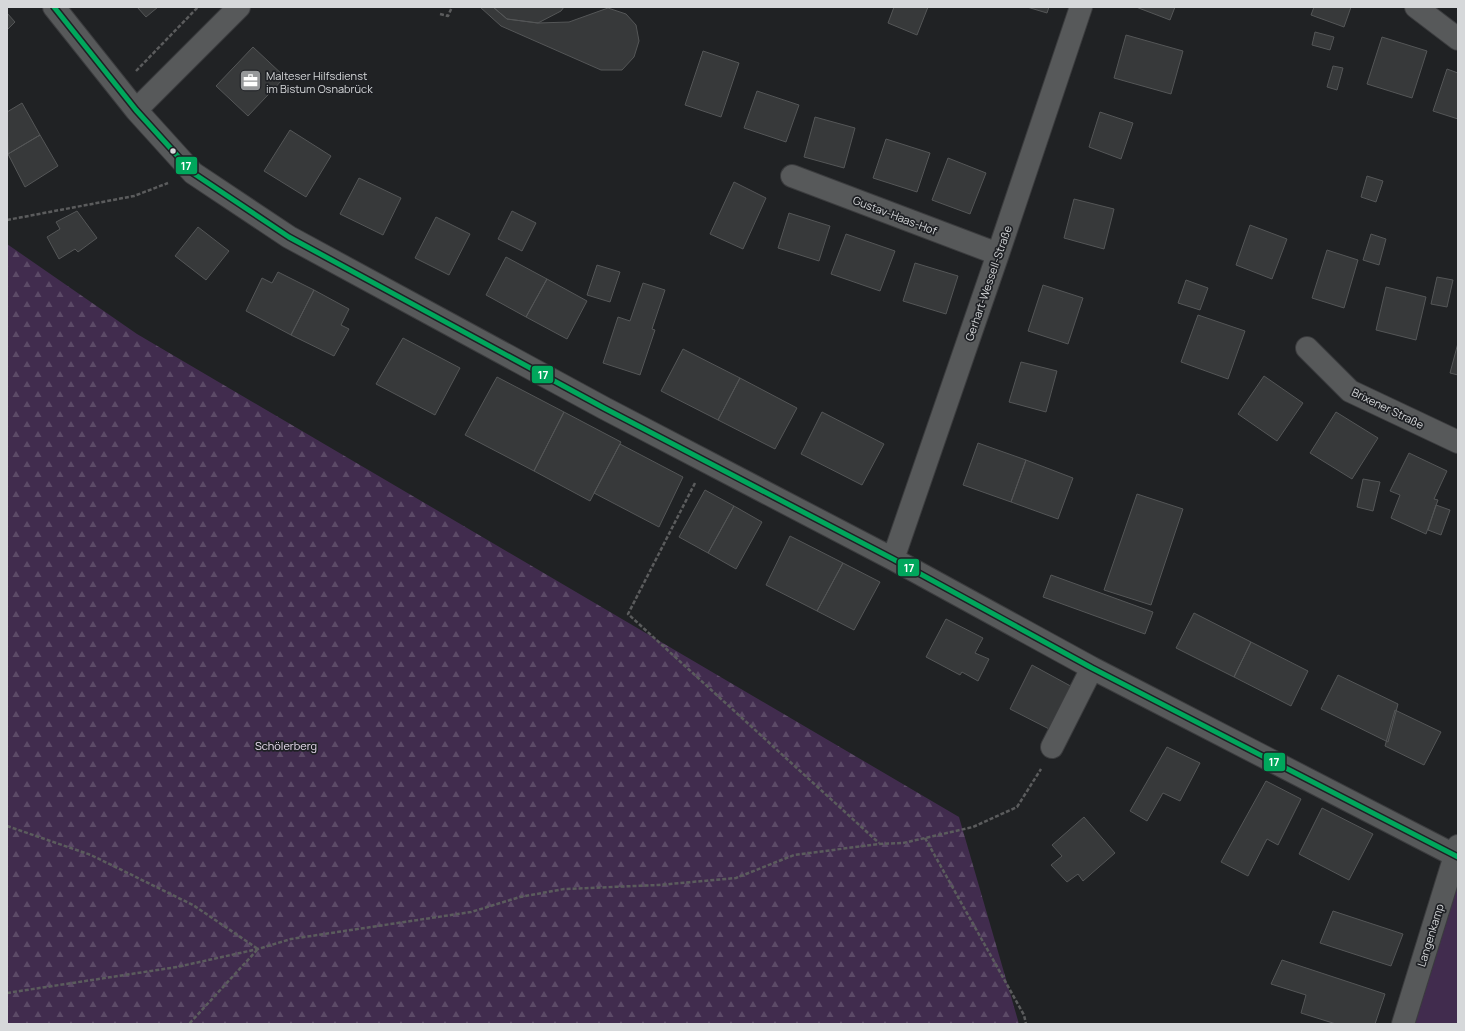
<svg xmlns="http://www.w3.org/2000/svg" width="1465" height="1031" font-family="Manrope,sans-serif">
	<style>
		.green { fill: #412c4e }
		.forest { fill: url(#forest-firs) }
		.building { fill: #37393a; stroke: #545657 }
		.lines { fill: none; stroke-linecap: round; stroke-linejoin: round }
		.minor-casing { stroke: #3b3c3e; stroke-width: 24 }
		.path { stroke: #5b5c5d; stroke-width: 2.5; stroke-dasharray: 4 2; stroke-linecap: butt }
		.minor { stroke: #57595a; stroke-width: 22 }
		.bus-1-casing { stroke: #1f2125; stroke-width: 8 }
		.bus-1 { stroke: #00a75c; stroke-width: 5 }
		.bus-dot { fill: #d6d8da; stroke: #1f2125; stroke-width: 1.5 }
		.labels { text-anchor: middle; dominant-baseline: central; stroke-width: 3.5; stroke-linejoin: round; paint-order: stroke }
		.poi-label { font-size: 11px; fill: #d6d8da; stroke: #1f2125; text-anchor: start }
		.street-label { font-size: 11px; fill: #d6d8da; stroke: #1f2125 }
		.park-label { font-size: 11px; fill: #ebdff2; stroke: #1f2125 }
		.line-badge { stroke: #1f2125; stroke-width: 1.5 }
		.badge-label { font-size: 11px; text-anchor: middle; font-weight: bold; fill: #fff }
	</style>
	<defs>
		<pattern id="forest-firs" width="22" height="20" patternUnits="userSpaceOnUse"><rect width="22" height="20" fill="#412c4e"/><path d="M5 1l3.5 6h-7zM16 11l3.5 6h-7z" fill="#5c4a67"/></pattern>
	</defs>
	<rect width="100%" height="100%" fill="#202224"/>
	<path class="green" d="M1458,877V1024H1403Z"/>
	<path class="forest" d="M7,244L137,334L959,817L1019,1024H7Z"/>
	<path class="building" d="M137,7H158L146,17Z
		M480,7H493L507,19L538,23L569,22L608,8L626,14L636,25L639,41L634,57L622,70H601L501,26Z
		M493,7H564L561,11L538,23L507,19Z
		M894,7H928L917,35L888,23Z
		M1027,7H1049L1047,13Z
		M1136,7H1175L1170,20Z
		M1314,7H1351L1344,27L1311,15Z
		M7,13L15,22L7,30Z
		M1315,32L1334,37L1330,50L1312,45Z
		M1126,35L1183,51L1171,94L1114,78Z
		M1382,37L1427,51L1412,98L1367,84Z
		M253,47L285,77L248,116L216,86Z
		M703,51L739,63L721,117L685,105Z
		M1333,66L1343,68L1337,90L1327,87Z
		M1447,69L1458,73V119L1433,111Z
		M757,91L799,105L786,142L744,128Z
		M22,103L40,135L8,154L7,112Z
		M1100,112L1133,123L1121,159L1089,147Z
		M815,117L855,128L844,168L804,157Z
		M290,130L331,156L306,197L264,171Z
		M40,135L58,166L25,187L8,154Z
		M886,139L930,153L917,192L873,178Z
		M948,158L986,173L970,214L932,200Z
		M1367,176L1383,181L1376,202L1361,197Z
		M359,178L401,198L383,235L340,214Z
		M734,182L766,198L743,249L710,234Z
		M1074,199L1114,209L1104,249L1064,238Z
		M77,211L97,238L78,252L75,249L59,259L47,237L60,229L56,222Z
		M512,211L536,223L522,251L498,239Z
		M789,213L830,226L819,261L778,248Z
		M436,217L470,234L449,275L415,258Z
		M1250,225L1287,239L1272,279L1236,265Z
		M198,227L229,251L206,280L175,256Z
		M846,234L895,251L880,291L831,274Z
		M1371,234L1386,239L1379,265L1363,260Z
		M1327,250L1358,260L1344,308L1312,298Z
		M506,257L547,279L526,317L486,295Z
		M915,263L958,276L946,314L903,301Z
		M597,265L620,272L610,302L587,295Z
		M278,272L314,290L291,335L246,311L262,278L272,283Z
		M1437,277L1453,280L1447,307L1431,304Z
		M547,279L587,301L567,339L526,317Z
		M1186,280L1208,288L1200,310L1178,303Z
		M643,283L665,290L652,329L655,330L640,375L603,363L618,317L630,321Z
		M1043,285L1083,298L1068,344L1028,331Z
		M1386,287L1426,297L1416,340L1376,330Z
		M314,290L349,309L341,325L349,329L334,356L291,335Z
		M1198,315L1245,331L1228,379L1181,362Z
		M403,338L460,368L435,415L376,384Z
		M1458,343V375L1450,373Z
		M683,349L740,378L718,420L661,391Z
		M1021,362L1057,371L1046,412L1009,402Z
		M1264,376L1303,403L1277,441L1238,414Z
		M497,377L564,412L534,471L465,435Z
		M740,378L797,408L775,449L718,420Z
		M564,412L621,442L590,501L534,471Z
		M822,412L884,444L862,485L801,454Z
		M1336,412L1378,438L1352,479L1310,453Z
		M978,443L1026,460L1011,502L963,485Z
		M620,444L683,477L659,527L594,493Z
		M1409,453L1447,471L1434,499L1438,500L1426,534L1391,518L1400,495L1390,491Z
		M1026,460L1073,478L1058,519L1011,502Z
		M1363,479L1380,482L1373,511L1357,507Z
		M705,490L734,506L708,553L679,537Z
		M1137,494L1183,509L1151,605L1104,590Z
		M1436,505L1450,510L1441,535L1428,530Z
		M734,506L762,522L736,569L708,553Z
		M790,536L843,563L817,611L766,585Z
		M843,563L880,582L854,630L817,611Z
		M1051,575L1153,612L1145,634L1043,597Z
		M1194,613L1251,642L1234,677L1176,648Z
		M946,619L983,638L975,653L989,659L978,681L962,672L960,675L926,657Z
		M1251,642L1308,671L1291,706L1234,677Z
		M1032,665L1076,689L1053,731L1010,709Z
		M1338,675L1398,704L1388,742L1321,709Z
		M1395,710L1441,732L1424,765L1385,746Z
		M1167,747L1200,763L1180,801L1163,793L1147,821L1130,811Z
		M1266,781L1301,799L1278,845L1267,839L1248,876L1221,862Z
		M1322,808L1373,834L1349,880L1299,854Z
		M1084,817L1115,853L1083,881L1078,874L1067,882L1051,865L1062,856L1052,845Z
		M1333,911L1403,934L1391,966L1320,943Z
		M1282,960L1385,994L1375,1024H1336L1301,1013L1306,995L1271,984Z"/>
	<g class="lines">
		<defs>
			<path id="minor" d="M54,7L136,110L193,173L289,237L604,408L893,559L1092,668L1458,857
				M1416,7L1458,39
				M136,110L239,7
				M792,176L998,254
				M1307,348L1350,391L1458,442
				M893,559L998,254L1081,7
				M1052,747L1092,668
				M1403,1024L1458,846"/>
		</defs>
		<use href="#minor" class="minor-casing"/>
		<path class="path" d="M440,14L448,16L452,7
			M136,71L198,7
			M7,220L134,196L168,183
			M695,483L628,614L879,843
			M7,826L91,855L193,905L258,949L189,1024
			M925,838L1024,1015L1026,1024
			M7,993L177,967L258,949L291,939L471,912L520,897L564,889L659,885L736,878L794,855L879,844L903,843L925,838L973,827L1017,807L1041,769"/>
		<use href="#minor" class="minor"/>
		<defs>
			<path id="bus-1" d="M54,7L136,110L193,173L289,237L604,408L893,559L1092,668L1458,857"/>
		</defs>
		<use href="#bus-1" class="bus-1-casing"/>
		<use href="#bus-1" class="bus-1"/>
	</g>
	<defs>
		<symbol id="office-square" viewBox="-11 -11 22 22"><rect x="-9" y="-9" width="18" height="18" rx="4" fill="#96989a" stroke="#1f2125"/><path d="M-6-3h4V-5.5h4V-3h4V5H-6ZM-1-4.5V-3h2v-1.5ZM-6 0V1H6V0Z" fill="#fff"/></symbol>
	</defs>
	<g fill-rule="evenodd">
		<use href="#office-square" x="238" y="68" width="25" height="25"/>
	</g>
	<circle class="bus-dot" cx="173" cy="151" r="3.5"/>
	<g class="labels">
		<g class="poi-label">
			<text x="266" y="75">Malteser Hilfsdienst<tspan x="266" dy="13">im Bistum Osnabrück</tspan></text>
		</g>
		<g class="street-label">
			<text transform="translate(895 215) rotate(21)">Gustav-Haas-Hof</text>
			<text transform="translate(988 283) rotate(-71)">Gerhart-Wessell-Straße</text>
			<text transform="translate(1388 408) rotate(26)">Brixener Straße</text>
			<text transform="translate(1430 935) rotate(-73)">Langenkamp</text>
		</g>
		<g class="park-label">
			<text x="286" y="745">Schölerberg</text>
		</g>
	</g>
	<g class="line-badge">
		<rect x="175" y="156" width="23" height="19" rx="4" fill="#00a75c"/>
		<rect x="531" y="365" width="23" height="19" rx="4" fill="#00a75c"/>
		<rect x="897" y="558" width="23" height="19" rx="4" fill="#00a75c"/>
		<rect x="1263" y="752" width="23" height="20" rx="4" fill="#00a75c"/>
	</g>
	<g class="badge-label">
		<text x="186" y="170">17</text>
		<text x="543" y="379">17</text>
		<text x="909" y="572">17</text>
		<text x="1274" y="766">17</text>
	</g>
	<rect width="1465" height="1031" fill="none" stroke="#d6d8da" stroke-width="16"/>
</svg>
